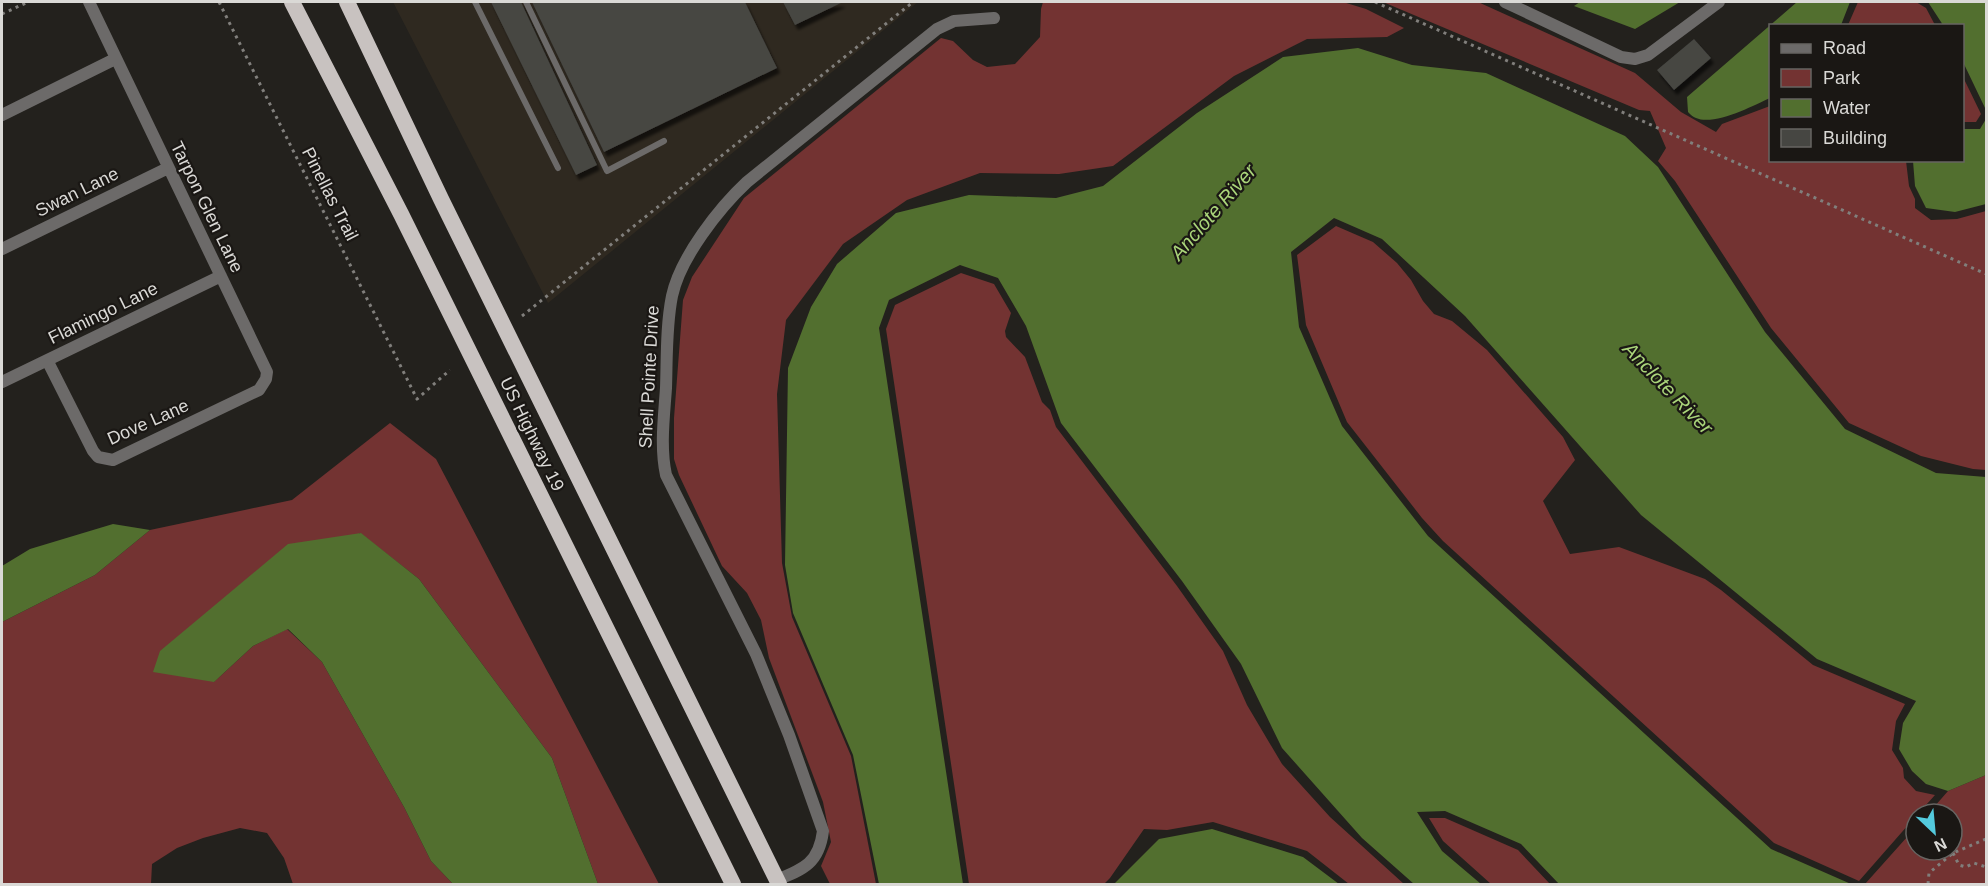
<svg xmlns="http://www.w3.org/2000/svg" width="1988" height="886" font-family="Arial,sans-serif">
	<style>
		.built { fill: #2f2920 }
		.green { fill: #733332 }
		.water { fill: #526f2f }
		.building { fill: #464642; filter: url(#shadow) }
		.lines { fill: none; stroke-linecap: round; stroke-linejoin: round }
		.path { stroke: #817f7c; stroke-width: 3; stroke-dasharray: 3 4.5; stroke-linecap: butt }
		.service { stroke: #6c6a69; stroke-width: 6 }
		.minor { stroke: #6c6a69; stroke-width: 12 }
		.trunk { stroke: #c8c2c0; stroke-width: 16 }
		.labels { text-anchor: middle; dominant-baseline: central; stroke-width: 4.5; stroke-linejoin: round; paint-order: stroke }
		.street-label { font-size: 18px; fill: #dad9d6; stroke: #1a1714 }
		.water-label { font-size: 20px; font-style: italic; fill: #aad57a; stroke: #1a1714 }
	</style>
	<defs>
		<filter id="shadow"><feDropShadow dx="3" dy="5" stdDeviation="1.5" flood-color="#0009"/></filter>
	</defs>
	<rect width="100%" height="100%" fill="#23211d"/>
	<path class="built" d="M393,2H918L548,303Z"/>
	<path class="green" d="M1043,2H1343L1366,9L1404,28L1387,37L1307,39L1234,76L1113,166L1059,174L980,173L907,200L843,244L786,320L777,394L782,563L792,617L851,756L876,884H830L821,866L831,842L823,802L769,658L761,620L747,593L722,566L679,475L674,459V418L683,300L692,277L744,198L941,38L953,41L973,60L987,67L1015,64L1040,37L1041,9Z
		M1383,2H1478L1635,73L1681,112L1716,132L1722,124L1770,106V160L1906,161L1909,186L1915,199V208L1931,220L1957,219L1986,211V470L1973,469L1921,456L1849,423L1771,328L1675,181L1658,161L1666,148L1650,111L1639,110Z
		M1858,2H1916L1926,8L1935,25H1848Z
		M1963,77L1981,114L1976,122H1963Z
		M1336,226L1373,242L1397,263L1411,280L1423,301L1434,314L1452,321L1487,350L1563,437L1575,460L1543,501L1570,554L1619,547L1705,579L1721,590L1813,665L1905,704L1896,721L1892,750L1903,768L1904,778L1916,791L1935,795L1918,814H1916V816L1859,881L1774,843L1443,541L1422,518L1347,422L1306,325L1297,255Z
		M961,273L994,284L1011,313L1005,331L1006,337L1025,357L1042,402L1050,410L1056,427L1177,586L1223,651L1247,705L1282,764L1330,817L1404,884H1349L1307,851L1213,822L1167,830L1144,829L1110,878L1104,884H969L886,329L895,305Z
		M390,423L436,459L659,884H598L552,758L419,579L360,533L214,682L253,646L287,629L322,662L404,807L431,861L453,884H293L284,858L267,833L240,828L203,838L177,848L152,864L151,884H2V622L95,575L150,530L292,500Z
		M1986,775V884H1865L1916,827V850H1952V814H1928L1948,791Z
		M1429,818H1445L1518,850L1550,884H1491L1443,841Z"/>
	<path class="water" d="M1580,2H1680L1635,29L1574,6Z
		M1797,2H1850L1841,25L1770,26V98C1753,106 1714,126 1696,118C1693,117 1690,114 1688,112L1687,97Z
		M1928,2H1986V110L1963,62L1962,26L1943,25Z
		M1358,48L1412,65L1486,73L1625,136L1658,167L1765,332L1845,429L1936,473L1986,477V775L1948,791L1926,784L1912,771L1899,749L1903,723L1916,701L1817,659L1641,515L1465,316L1382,239L1334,218L1291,252L1299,327L1342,426L1428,536L1771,849L1851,884H1559L1521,844L1445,811L1417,812L1442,851L1481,884H1414L1362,838L1282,748L1241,664L1182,581L1061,423L1026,326L998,278L960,265L889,300L879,328L963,884H879L853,755L793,613L785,565L788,368L811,307L837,264L896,213L969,195L1056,198L1103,186L1197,113L1283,57Z
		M1986,119V204L1955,212L1926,208L1915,186L1913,161L1962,160L1963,129H1980Z
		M113,524L150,530L95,575L2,622V566L30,549Z
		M361,533L419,579L552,758L598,884H453L431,861L404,807L322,662L288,629L253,646L214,682L153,672L160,651L288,544Z
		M1212,829L1303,857L1339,884H1114L1159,839Z"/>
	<path class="building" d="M491,2H521L597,165L576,175Z
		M532,2H745L777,68L604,152Z
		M783,2H843L795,25Z
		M1694,39L1711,58L1674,90L1657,70Z"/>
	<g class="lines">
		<path class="path" d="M219,2L417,399L450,370
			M1375,2L1986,274
			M2,14L28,2
			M522,316L913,2
			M1953,853L1959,865L1966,867L1974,863L1986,867
			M1928,884L1929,873L1953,853L1986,839"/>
		<path class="service" d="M475,2L558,168
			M526,2L607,171L664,141"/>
		<path class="minor" d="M1505,2L1621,57L1635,59L1648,55L1719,2
			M2,115L115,59
			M2,249L168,168
			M47,360L93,451L98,457L113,460L259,390L266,379L267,372L89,2
			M2,382L221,276
			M777,880C804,869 819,863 823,831L789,735L756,654L666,475C660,447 664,417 666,388C667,358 666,326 672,296C680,258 719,208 747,182L937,29L954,21L994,18"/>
		<path class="trunk" d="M292,2L401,214L733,884
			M347,2L441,199L779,884"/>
	</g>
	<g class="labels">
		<g class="street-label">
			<text transform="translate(77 192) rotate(-26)">Swan Lane</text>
			<text transform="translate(330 194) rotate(63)">Pinellas Trail</text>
			<text transform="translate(207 207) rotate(64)">Tarpon Glen Lane</text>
			<text transform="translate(103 313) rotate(-26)">Flamingo Lane</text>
			<text transform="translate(649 377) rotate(-87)">Shell Pointe Drive</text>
			<text transform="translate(148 422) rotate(-24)">Dove Lane</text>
			<text transform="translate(532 434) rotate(64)">US Highway 19</text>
		</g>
		<g class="water-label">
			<text transform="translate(1213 212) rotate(-49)">Anclote River</text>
			<text transform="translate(1668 388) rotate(46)">Anclote River</text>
		</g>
	</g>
	<rect width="1988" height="886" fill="none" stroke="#dad9d6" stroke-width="6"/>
	<rect x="1769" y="24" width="195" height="138" fill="#1a1714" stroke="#676562" stroke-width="1.5"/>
	<rect x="1781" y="44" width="30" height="9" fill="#6c6a69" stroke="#676562" stroke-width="1.5"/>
	<text x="1823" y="54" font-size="18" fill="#dad9d6">Road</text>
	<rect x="1781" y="69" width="30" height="18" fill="#733332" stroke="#676562" stroke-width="1.5"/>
	<text x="1823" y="84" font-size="18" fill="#dad9d6">Park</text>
	<rect x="1781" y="99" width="30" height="18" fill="#526f2f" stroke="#676562" stroke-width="1.5"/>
	<text x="1823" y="114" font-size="18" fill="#dad9d6">Water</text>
	<rect x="1781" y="129" width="30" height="18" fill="#464642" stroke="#676562" stroke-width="1.5"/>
	<text x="1823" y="144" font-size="18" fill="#dad9d6">Building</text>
	<g transform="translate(1934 832) rotate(154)"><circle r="28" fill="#1a1714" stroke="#676562" stroke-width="1.5"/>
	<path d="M0-4.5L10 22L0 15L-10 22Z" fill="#54cadd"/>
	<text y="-9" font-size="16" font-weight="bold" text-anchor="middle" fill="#dad9d6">N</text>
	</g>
</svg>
